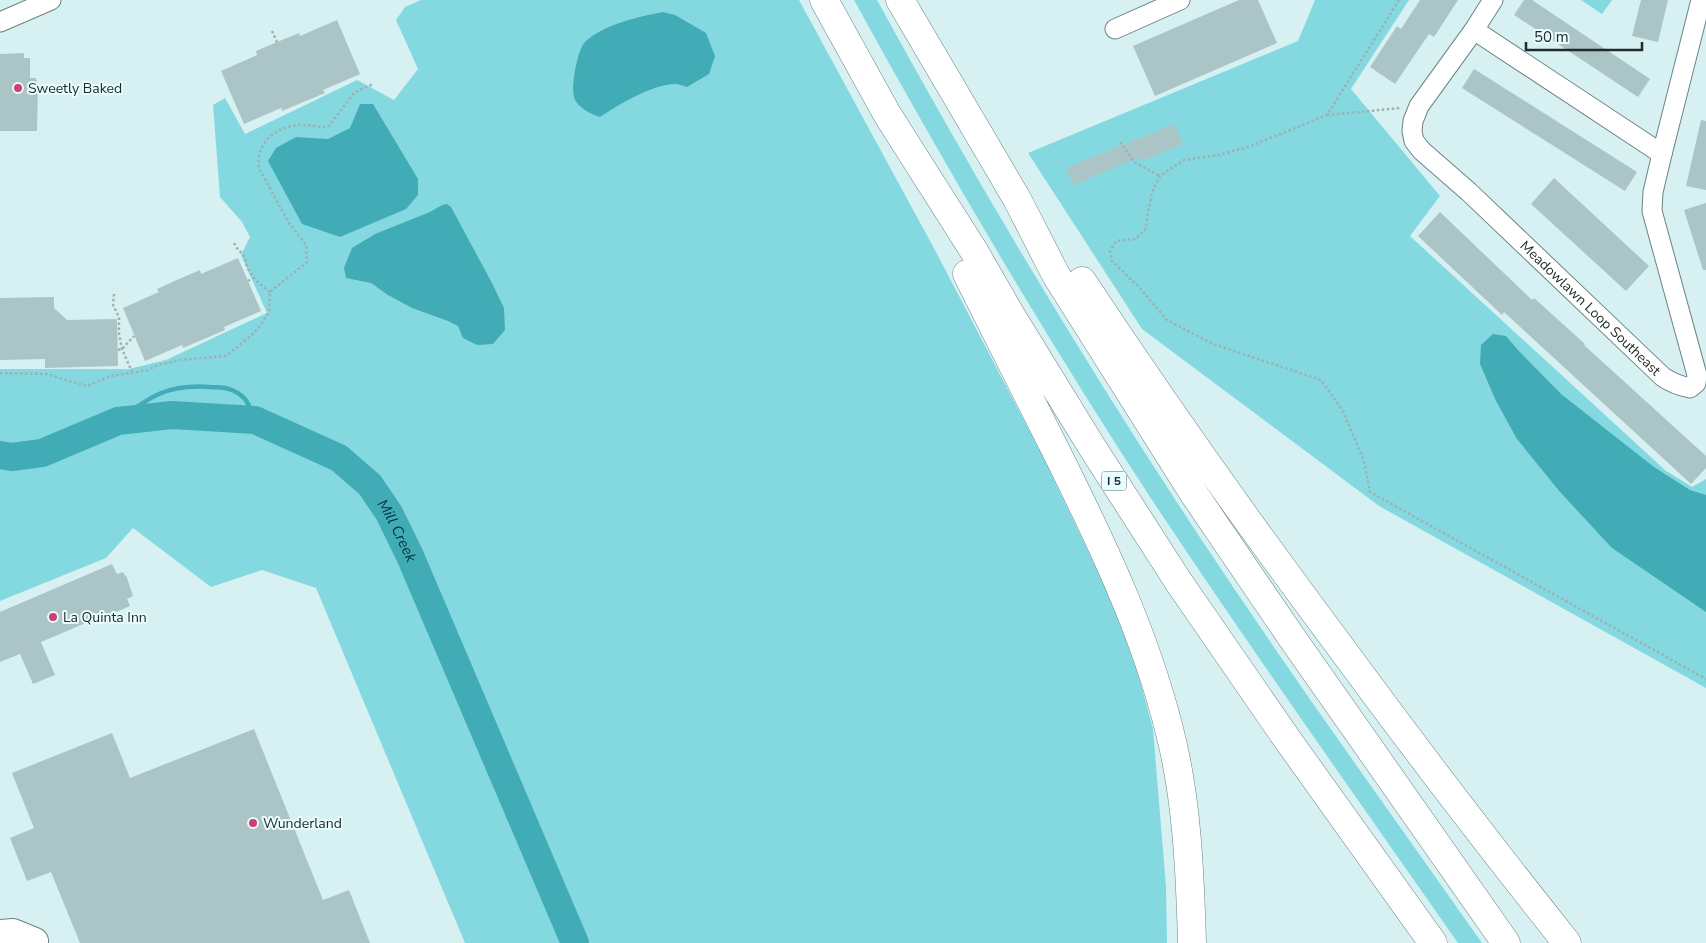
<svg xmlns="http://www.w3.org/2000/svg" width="1706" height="943" font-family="'Nunito Sans',sans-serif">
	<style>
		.green { fill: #84d9e1 }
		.water { fill: #42acb6 }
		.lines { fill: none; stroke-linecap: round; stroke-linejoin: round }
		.stream { stroke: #42acb6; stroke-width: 4.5 }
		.river { stroke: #42acb6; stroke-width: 28 }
		.building { fill: #abc4c6 }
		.minor-casing { stroke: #6b8385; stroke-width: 21 }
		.secondary-casing { stroke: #6b8385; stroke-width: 28 }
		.motorway-casing { stroke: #6b8385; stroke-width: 29 }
		.path { stroke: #9cb1b2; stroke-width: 2.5; stroke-dasharray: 2.5 2.5; stroke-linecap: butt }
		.minor { stroke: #fff; stroke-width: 19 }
		.secondary { stroke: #fff; stroke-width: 26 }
		.motorway { stroke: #fff; stroke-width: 28 }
		.poi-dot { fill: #cd4071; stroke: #e8fdff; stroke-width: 2 }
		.labels { text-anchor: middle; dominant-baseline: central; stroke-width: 4; stroke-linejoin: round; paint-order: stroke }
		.shield { fill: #e8fdff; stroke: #5c696b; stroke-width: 1 }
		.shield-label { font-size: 12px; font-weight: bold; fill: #202a2b }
		.poi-label { font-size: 14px; fill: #202a2b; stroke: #e8fdff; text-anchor: start }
		.street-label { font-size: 14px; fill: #202a2b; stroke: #e8fdff }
		.water-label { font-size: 15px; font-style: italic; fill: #01363a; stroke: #e8fdff }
	</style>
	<rect width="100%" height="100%" fill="#d7f1f3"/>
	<path class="green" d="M421,0H799L936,252L1042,455L1110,597L1136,666L1153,729L1166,887L1167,943H465L316,588L262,570L211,587L133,528L106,558L0,601V369H129L166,360L267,313L241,255L250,237L242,222L220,197L213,105L225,98L245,134L357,80L394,100L418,69L396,20L405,7Z
		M854,0H877C977,183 1084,362 1199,536C1290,674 1387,808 1482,943H1458C1356,797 1253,652 1154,503C1047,340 948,171 854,0Z
		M1315,0H1409L1351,89L1440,196L1410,236L1665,470L1692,487L1706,479V688L1379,506L1142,329L1028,153L1298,41Z
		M1581,0H1612L1602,14Z"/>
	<path class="water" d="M663,12L675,15L706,33L715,56L709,74L687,87C683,86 679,84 675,84C653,84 618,105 600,117C591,114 577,108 574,97C571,87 577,50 585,42C604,24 638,17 663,12Z
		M360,104H373L418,179V195L406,209L340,237L302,224L268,161L276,148L296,137L328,139L350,128Z
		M447,204L451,207L492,283L504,308L505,330L493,344L477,345L463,338L458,326L448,321L412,308L388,295L371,283L346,278L344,268L352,248L375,234L430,212L442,205Z
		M1493,334L1506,336L1518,350L1561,394L1654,467L1690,490L1706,495V612L1612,548L1560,492L1517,439L1496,401L1480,364L1481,345Z"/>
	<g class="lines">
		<path class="stream" d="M118,421C150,396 168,384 210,387C224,387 234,388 245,399C249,404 252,413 255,420"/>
		<path class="river" id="s1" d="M0,455L12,457L42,453L118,421L172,415L255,420L339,458L370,485L389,513L410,556L575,943"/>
	</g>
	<path class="building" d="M1239,0H1258L1277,43L1155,96L1133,46Z
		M1420,0H1458L1434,37L1429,34L1395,84L1370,67L1397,26L1401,29Z
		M1524,0H1532L1650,79L1638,97L1514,15Z
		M1641,0H1668L1658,42L1632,36Z
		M337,20L360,74L323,90L325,93L282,111L281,108L244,124L221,71L257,55L256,51L277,42L299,33L300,36Z
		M24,53V58H30V78H36L38,87L37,131H0V54Z
		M1474,69L1637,172L1625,191L1462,88Z
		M1701,120L1706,121V190L1686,186Z
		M1174,124L1183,144L1141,161L1140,157L1073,185L1066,168Z
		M1554,178L1649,266L1626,291L1531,204Z
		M1706,203V270H1703L1684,210Z
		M1440,212L1532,300L1534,298L1585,344L1584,345L1706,456V468L1691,484L1504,312L1502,315L1418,236Z
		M238,258L261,311L224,327L225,330L183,348L182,345L145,361L123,308L159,292L157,289L179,279L200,270L201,274Z
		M54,297V308L67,320L117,319L118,366L45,368V359L0,360V298Z
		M112,564L117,574L123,572L125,576L126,575L133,596L127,599L130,606L89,624L88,622L41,642L55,675L33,684L20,654L0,662V612Z
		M254,729L323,900L349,890L370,943H80L51,872L27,881L10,838L34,828L12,773L112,733L130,778Z"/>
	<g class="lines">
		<defs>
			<g id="minor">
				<path id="s2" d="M1493,0L1474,30L1419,106L1413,121L1412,131L1414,141L1422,151L1469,192L1663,377C1672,383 1680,386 1690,388L1696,383L1697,375L1652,211L1653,192L1662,154L1701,0"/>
				<path d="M0,22L51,0"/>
				<path d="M1115,29L1180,0"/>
				<path d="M1474,30L1662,154"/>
			</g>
			<path id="secondary" d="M0,933L13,932L35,941"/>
			<path id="motorway" d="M824,0L887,114L974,251L1009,312L1092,447L1178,581L1287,739L1433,943
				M900,0L1017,199L1056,275L1194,494L1290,635L1506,943
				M967,274C999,337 1031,400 1062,463C1105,550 1145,634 1169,729C1187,797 1190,873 1192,943
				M1082,281C1164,405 1250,526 1339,645C1413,746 1489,845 1567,943"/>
		</defs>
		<use href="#minor" class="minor-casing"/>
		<use href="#secondary" class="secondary-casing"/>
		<use href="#motorway" class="motorway-casing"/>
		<path class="path" d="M1399,0L1327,115L1251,146L1219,155L1184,160L1160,176L1152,192L1145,230L1135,239L1116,241L1110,251L1112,261L1139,287L1167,320L1213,344L1321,380L1343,411L1364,461L1370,492L1706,679
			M272,31L277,42
			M1327,115L1400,108
			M1120,142L1134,162L1160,176
			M234,243L236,247L245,257C247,274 257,282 270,292
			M248,281L253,278
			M114,294L113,305L119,317V334L122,349L132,372
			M118,350L122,349L134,336
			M0,373L46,374L87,386L111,376L148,370L158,365L180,360L226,356L253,334L260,326L269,312L270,292L307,262L306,245L289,223L259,168C255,141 279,124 304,125C312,125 320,128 328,127L355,92L373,84"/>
		<use href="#minor" class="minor"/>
		<use href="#secondary" class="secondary"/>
		<use href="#motorway" class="motorway"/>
	</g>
	<g class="poi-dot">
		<circle cx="18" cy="88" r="5"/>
		<circle cx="53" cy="617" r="5"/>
		<circle cx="253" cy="823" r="5"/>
	</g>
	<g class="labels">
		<rect class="shield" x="1101.5" y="471.5" width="25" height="19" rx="4"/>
		<g class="shield-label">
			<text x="1114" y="481">I 5</text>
		</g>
		<g class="poi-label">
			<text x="28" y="88">Sweetly Baked</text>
			<text x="63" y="617">La Quinta Inn</text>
			<text x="263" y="823">Wunderland</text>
		</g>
		<g class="street-label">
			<text stroke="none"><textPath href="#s2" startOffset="409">Meadowlawn Loop Southeast</textPath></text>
		</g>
		<g class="water-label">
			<text stroke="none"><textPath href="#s1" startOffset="449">Mill Creek</textPath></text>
		</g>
	</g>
	<path d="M1526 42v8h116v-8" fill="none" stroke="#202a2b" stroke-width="2.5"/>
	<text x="1534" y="42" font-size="15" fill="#202a2b" stroke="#e8fdff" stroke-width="4" paint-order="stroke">50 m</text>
</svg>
